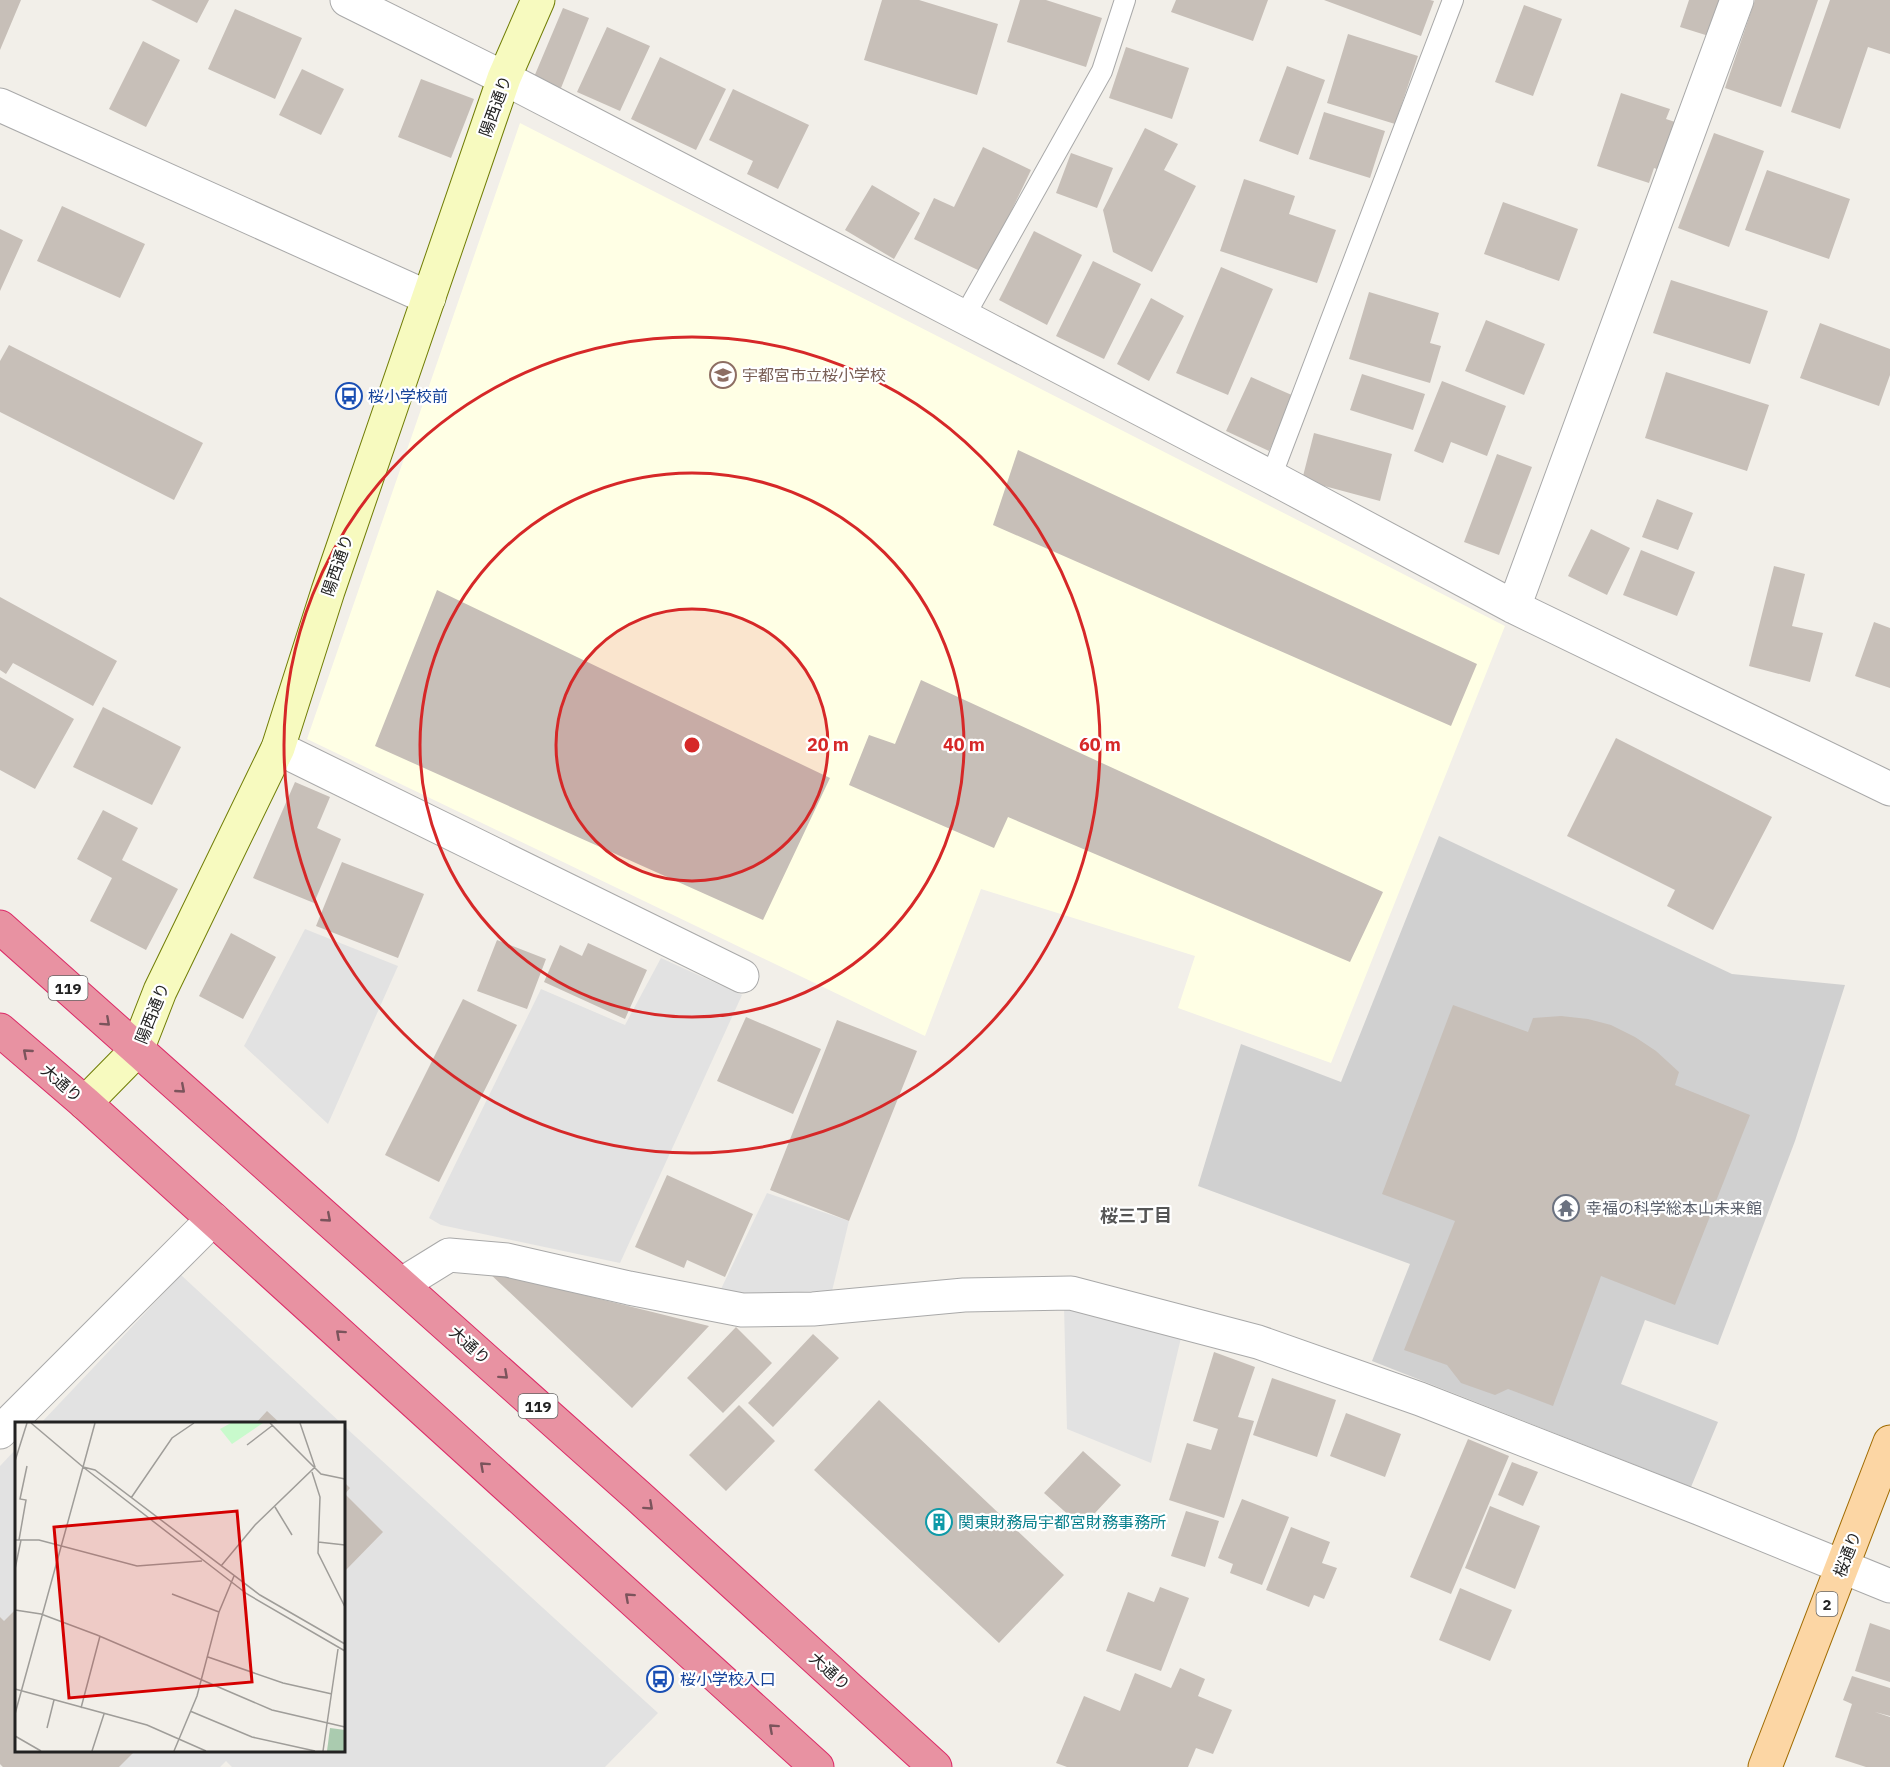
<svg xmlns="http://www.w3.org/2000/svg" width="1890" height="1767" font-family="'IBM Plex Sans','Noto Sans JP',sans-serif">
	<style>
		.education { fill: #ffffe5 }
		.religious { fill: #d0d0d0 }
		.parking { fill: #e2e2e2 }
		.building { fill: #c7bfb8 }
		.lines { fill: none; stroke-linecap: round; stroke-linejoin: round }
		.lane-casing { stroke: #a9a9a9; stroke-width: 22 }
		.street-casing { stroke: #a9a9a9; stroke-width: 35 }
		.secondary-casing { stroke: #707d05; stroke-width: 35 }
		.primary-casing { stroke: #a06b00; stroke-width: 35 }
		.highway-casing { stroke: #dc2a67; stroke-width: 35 }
		.lane { stroke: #fff; stroke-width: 20 }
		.street { stroke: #fff; stroke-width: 33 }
		.secondary { stroke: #f7fabf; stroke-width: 33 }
		.primary { stroke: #fcd6a4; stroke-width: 33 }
		.highway { stroke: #e892a2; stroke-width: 33 }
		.oneway { stroke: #7b545c }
		.ring { fill: none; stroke: #d62828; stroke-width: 3 }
		.labels { text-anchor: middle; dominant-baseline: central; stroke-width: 4.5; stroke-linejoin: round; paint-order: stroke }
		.shield { fill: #fff; stroke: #646464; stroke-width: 1.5 }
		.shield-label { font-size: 15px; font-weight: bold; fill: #222 }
		.street-label { font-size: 16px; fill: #222; stroke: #fff }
		.education-label { font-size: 16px; fill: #785e54; stroke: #fff; text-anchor: start }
		.transit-label { font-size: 16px; fill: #164399; stroke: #fff; text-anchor: start }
		.worship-label { font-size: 16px; fill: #5b616d; stroke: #fff; text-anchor: start }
		.culture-label { font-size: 16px; fill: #0d838f; stroke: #fff; text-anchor: start }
		.neighbourhood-label { font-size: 18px; font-weight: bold; fill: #555; stroke: #fff }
		.inset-road { fill: none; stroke: #9f9d99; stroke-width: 1.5 }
		.view { fill: #d40000; fill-opacity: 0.15; stroke: #d40000; stroke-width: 3 }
		.inset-edge { fill: none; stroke: #222; stroke-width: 3 }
		.centre { fill: #d62828; stroke: #fff; stroke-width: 3 }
		.ring-label { font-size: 18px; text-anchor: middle; font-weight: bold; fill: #d62828; stroke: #fff; stroke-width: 4.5; stroke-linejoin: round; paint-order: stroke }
	</style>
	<rect width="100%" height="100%" fill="#f2efe9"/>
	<path class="education" d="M520,123L1505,626L1331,1063L1178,1008L1195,956L981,889L925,1036L307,739Z"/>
	<path class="religious" d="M1439,836L1732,974L1845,985L1795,1141L1718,1345L1645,1320L1621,1384L1718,1422L1691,1487L1372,1361L1410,1264L1198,1186L1241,1044L1341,1082Z"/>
	<path class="parking" d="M305,929L398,966L328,1124L244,1046Z
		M661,958L742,995L620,1263L441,1225L429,1218L541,989L625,1025Z
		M767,1193L849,1221L832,1291L737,1294L721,1289Z
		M181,1275L341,1423L40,1424Z
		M1064,1306L1181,1338L1151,1463L1067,1429Z
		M344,1426L658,1713L605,1767H232L226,1761L220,1767H3L0,1764V1466L16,1449V1750H344Z"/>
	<path class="building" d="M0,0H21L0,50Z
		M151,0H209L197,23Z
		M882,0H919L998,24L977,95L864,60Z
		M1020,0H1046L1102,18L1086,67L1007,42Z
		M1176,0H1268L1253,41L1171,12Z
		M1324,0H1430L1434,1L1421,36Z
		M1689,0H1724L1712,37L1680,27Z
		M1755,0H1818L1781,107L1725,88Z
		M1830,0H1890V54L1868,47L1840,129L1791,112Z
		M1524,5L1562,19L1533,96L1495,82Z
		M563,8L589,18L561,88L534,77Z
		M235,9L302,38L275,99L208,69Z
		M607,27L650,46L620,111L577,92Z
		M1348,34L1418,56L1395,124L1327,103Z
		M143,41L180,60L146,127L109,109Z
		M1126,47L1189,68L1172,119L1109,98Z
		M660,57L726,89L696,150L631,119Z
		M1287,66L1325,80L1298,155L1259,141Z
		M302,69L344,89L321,135L279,115Z
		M421,79L474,99L451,158L398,137Z
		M733,89L809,125L778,189L747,174L753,161L709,140Z
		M1621,93L1670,109L1666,119L1678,123L1662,171L1654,168L1649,183L1597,166Z
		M1324,112L1385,131L1370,178L1309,159Z
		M1145,128L1178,144L1164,170L1196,186L1152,272L1113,252L1103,210Z
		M1714,133L1764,151L1729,247L1678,228Z
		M983,147L1031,170L982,272L914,239L934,198L954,207Z
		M1071,153L1113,168L1097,208L1056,193Z
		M1767,170L1850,199L1829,259L1745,230Z
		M1244,179L1295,196L1289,214L1336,230L1317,283L1220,251Z
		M872,185L920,213L894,259L845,230Z
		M1503,202L1578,229L1559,281L1484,254Z
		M62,206L145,244L120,298L37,261Z
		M0,229L23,240L0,291Z
		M1034,231L1082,255L1047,325L999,300Z
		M1093,261L1141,284L1104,359L1056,336Z
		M1221,267L1273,289L1228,395L1176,373Z
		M1671,280L1768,311L1750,364L1653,333Z
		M1369,292L1439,313L1430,343L1441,346L1430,383L1349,359Z
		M1151,298L1184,316L1149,381L1117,364Z
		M1486,320L1545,344L1524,395L1465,371Z
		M1820,323L1890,349V375L1879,406L1800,378Z
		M9,345L203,443L174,500L0,412V361Z
		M1666,372L1769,405L1747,471L1645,438Z
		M1362,374L1425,394L1413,430L1350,410Z
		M1251,377L1294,396L1269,451L1226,431Z
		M1442,381L1506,406L1487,456L1451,442L1443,463L1414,451Z
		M1314,433L1392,454L1380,501L1302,480Z
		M1018,450L1477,664L1451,726L993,525Z
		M1497,454L1532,467L1499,555L1464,542Z
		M1657,499L1693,513L1678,550L1642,537Z
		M1591,529L1630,548L1607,595L1568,576Z
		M1641,550L1695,572L1677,616L1623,595Z
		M1774,566L1805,574L1792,626L1823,633L1810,682L1749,666Z
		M437,590L830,778L763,920L375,746Z
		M0,597L117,661L93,706L13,663L6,674L0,670Z
		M1874,622L1890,628V688L1855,676Z
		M0,677L74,719L35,789L0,770Z
		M921,680L1383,892L1350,962L1008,817L994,848L849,785L869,735L895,744Z
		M103,707L181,747L152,805L73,767Z
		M1616,738L1772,817L1713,930L1667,906L1675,890L1567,836Z
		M295,782L330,797L317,828L341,839L314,903L253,878Z
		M103,810L138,828L122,860L178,889L146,950L90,921L112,878L77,859Z
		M342,862L424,894L398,958L316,926Z
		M231,933L276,957L243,1019L199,996Z
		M497,940L546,959L527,1009L477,991Z
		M588,943L647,970L625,1019L544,982L560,945L582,956Z
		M463,999L517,1025L439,1182L385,1155Z
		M1453,1005L1528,1032L1533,1018L1561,1016L1588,1019L1611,1025L1635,1037L1656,1051L1679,1072L1675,1085L1750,1115L1675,1305L1601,1276L1553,1406L1508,1389L1495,1395L1461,1383L1447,1365L1404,1350L1455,1221L1382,1194Z
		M746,1017L821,1049L793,1114L717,1081Z
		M837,1020L917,1051L849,1221L770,1190Z
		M667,1175L753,1214L725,1277L687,1260L684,1268L635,1247Z
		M487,1271L709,1326L632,1408Z
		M736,1327L772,1363L723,1413L687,1378Z
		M813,1334L839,1358L773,1427L748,1403Z
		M1214,1352L1255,1367L1238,1417L1254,1421L1224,1518L1169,1500L1187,1443L1211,1450L1218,1429L1193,1421Z
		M1272,1378L1336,1400L1317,1457L1253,1435Z
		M879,1400L1064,1575L999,1643L814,1470Z
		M739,1405L775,1441L726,1491L689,1455Z
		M267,1411L281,1424H255Z
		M1346,1413L1401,1434L1385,1477L1330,1456Z
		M1468,1439L1509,1456L1451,1594L1410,1577Z
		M1083,1451L1121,1485L1082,1527L1044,1493Z
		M1512,1462L1538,1472L1523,1506L1498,1495Z
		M344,1482L350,1488L345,1494L383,1532L344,1572Z
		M1242,1499L1289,1517L1262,1585L1230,1573L1233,1564L1218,1558Z
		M1490,1506L1540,1526L1515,1589L1465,1568Z
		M1186,1511L1219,1521L1205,1567L1171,1556Z
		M1291,1527L1330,1542L1322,1563L1337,1568L1324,1599L1314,1595L1309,1607L1266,1590Z
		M1160,1587L1189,1598L1161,1671L1106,1651L1128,1592L1154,1602Z
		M1460,1588L1512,1610L1490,1661L1439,1640Z
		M16,1609V1750H136L119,1767H3L0,1764V1617L4,1621Z
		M1870,1623L1890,1630V1682L1855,1671Z
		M1180,1668L1205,1679L1198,1696L1232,1710L1213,1754L1196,1748L1188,1767H1067L1056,1763L1084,1696L1120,1711L1135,1673L1171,1688Z
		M1852,1676L1890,1688V1716L1875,1712L1890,1717V1767H1866L1835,1757L1852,1704L1843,1700Z"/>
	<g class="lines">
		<defs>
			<path id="lane" d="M964,317L1102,71L1125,0
				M1271,477L1453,0"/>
			<path id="street" d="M347,0L504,78L964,317L1271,477L1514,607L1890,789
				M0,105L429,298
				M1514,607L1737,0
				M278,748L742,976
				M402,1284L449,1255L507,1260L629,1288L742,1310L813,1309L964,1295L1071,1293L1258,1342L1420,1399L1701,1509L1890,1586
				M0,1432L213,1219"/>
			<path id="secondary" d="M85,1103L137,1050L160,991L278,748L328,591L504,78L538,0"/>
			<path id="primary" d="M1765,1767L1890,1442"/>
			<path id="highway" d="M0,927L638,1496L935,1767
				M0,1030L85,1103L817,1767"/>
		</defs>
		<use href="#lane" class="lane-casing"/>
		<use href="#street" class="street-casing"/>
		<use href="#secondary" class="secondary-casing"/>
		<use href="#primary" class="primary-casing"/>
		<use href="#highway" class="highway-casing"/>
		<use href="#lane" class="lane"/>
		<use href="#street" class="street"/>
		<use href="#secondary" class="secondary"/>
		<use href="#primary" class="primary"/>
		<use href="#highway" class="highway"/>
	</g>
	<defs><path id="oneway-chevron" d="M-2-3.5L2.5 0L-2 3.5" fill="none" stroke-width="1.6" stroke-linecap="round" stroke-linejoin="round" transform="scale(1.5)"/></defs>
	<g class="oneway">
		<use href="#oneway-chevron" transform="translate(106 1022) rotate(42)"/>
		<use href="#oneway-chevron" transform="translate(27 1053) rotate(-139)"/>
		<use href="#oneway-chevron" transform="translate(181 1089) rotate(41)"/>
		<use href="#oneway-chevron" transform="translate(327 1218) rotate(41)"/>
		<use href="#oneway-chevron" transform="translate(340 1334) rotate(-138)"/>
		<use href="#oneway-chevron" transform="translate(504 1375) rotate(42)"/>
		<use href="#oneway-chevron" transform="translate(484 1466) rotate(-138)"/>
		<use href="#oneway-chevron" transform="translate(649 1506) rotate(42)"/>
		<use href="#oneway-chevron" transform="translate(629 1597) rotate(-138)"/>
		<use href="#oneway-chevron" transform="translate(773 1728) rotate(-138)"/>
	</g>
	<circle cx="692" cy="745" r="136" fill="#d62828" fill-opacity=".12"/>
	<g class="ring">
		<circle cx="692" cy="745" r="136"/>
		<circle cx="692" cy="745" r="272"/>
		<circle cx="692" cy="745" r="408"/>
	</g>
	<defs>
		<symbol id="school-ring" viewBox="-11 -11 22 22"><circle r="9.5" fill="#fff" stroke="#8d6e63" stroke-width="1.5"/><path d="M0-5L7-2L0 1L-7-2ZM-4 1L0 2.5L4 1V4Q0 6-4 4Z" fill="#8d6e63"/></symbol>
		<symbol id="bus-ring" viewBox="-11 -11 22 22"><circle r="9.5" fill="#fff" stroke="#1a4fb4" stroke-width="1.5"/><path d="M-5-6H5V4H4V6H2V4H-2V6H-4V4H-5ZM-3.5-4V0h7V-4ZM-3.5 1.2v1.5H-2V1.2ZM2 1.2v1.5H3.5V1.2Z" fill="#1a4fb4"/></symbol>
		<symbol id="temple-ring" viewBox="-11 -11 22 22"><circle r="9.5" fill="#fff" stroke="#6b7280" stroke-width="1.5"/><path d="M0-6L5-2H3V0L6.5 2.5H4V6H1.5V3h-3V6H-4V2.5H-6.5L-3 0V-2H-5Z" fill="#6b7280"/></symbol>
		<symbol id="building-ring" viewBox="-11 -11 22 22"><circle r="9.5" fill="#fff" stroke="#0f9aa8" stroke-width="1.5"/><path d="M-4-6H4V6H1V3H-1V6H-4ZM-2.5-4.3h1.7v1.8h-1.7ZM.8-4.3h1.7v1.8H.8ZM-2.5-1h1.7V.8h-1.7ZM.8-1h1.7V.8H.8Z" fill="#0f9aa8"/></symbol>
	</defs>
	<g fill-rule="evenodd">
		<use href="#school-ring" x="708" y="360" width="30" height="30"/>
		<use href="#bus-ring" x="334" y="381" width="30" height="30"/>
		<use href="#temple-ring" x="1551" y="1193" width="30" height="30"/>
		<use href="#building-ring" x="924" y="1507" width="30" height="30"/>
		<use href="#bus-ring" x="645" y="1664" width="30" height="30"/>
	</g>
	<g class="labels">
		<g class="shield">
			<rect x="48.5" y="976" width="39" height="24" rx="4.5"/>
			<rect x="518.5" y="1394" width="39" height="24" rx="4.5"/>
			<rect x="1816.5" y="1592" width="21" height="24" rx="4.5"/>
		</g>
		<g class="shield-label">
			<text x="68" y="988">119</text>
			<text x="538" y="1406">119</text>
			<text x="1827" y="1604">2</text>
		</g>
		<g class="street-label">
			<text transform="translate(495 106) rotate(-70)">陽西通り</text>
			<text transform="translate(337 565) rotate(-71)">陽西通り</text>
			<text transform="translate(152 1013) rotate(-68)">陽西通り</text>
			<text transform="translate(62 1083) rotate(41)">大通り</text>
			<text transform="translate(470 1345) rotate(42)">大通り</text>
			<text transform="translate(1847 1554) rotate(-69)">桜通り</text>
			<text transform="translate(830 1671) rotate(42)">大通り</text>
		</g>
		<g class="education-label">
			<text x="742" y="375">宇都宮市立桜小学校</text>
		</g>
		<g class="transit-label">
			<text x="368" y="396">桜小学校前</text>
			<text x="680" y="1679">桜小学校入口</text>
		</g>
		<g class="worship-label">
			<text x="1586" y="1208">幸福の科学総本山未来館</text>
		</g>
		<g class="culture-label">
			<text x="958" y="1522">関東財務局宇都宮財務事務所</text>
		</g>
		<g class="neighbourhood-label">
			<text x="1136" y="1215">桜三丁目</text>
		</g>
	</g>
	<g transform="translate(15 1422)">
		<rect width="330" height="330" fill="#f2efe9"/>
		<path d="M315,306L330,308V329H312Z" fill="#aacbaf"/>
		<path d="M216,1H248L217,22L205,7Z" fill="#c8facc"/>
		<path class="inset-road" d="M255,1L306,52L330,57M232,23L258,3M0,39L12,1M68,45L232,172L330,229M68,45L80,48L245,173L330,222M68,45L80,1M297,50L305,75L303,131L330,185M116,76L157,16L179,1M260,85L277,113M0,118H24L122,144L187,139M4,118L11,78L5,77L12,44M303,120L330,123M206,144L240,103L300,45L285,1M0,147L6,118M157,172L204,190M0,188L26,192L82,213L257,288L330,305M193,235L268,261L317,272M0,267L132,303L191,329M66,286L85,214M175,289L237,315L300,329M0,292L68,45L16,1M32,306L39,278M0,314L26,329M77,329L89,292M159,329L182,274L204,190L219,154M308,329L323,227"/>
		<path class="view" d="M222,89L237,260L54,276L39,105Z"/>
		<rect width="330" height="330" class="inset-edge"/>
	</g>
	<circle cx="692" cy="745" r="9" class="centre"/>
	<g class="ring-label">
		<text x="828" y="751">20 m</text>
		<text x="964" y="751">40 m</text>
		<text x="1100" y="751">60 m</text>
	</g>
</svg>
